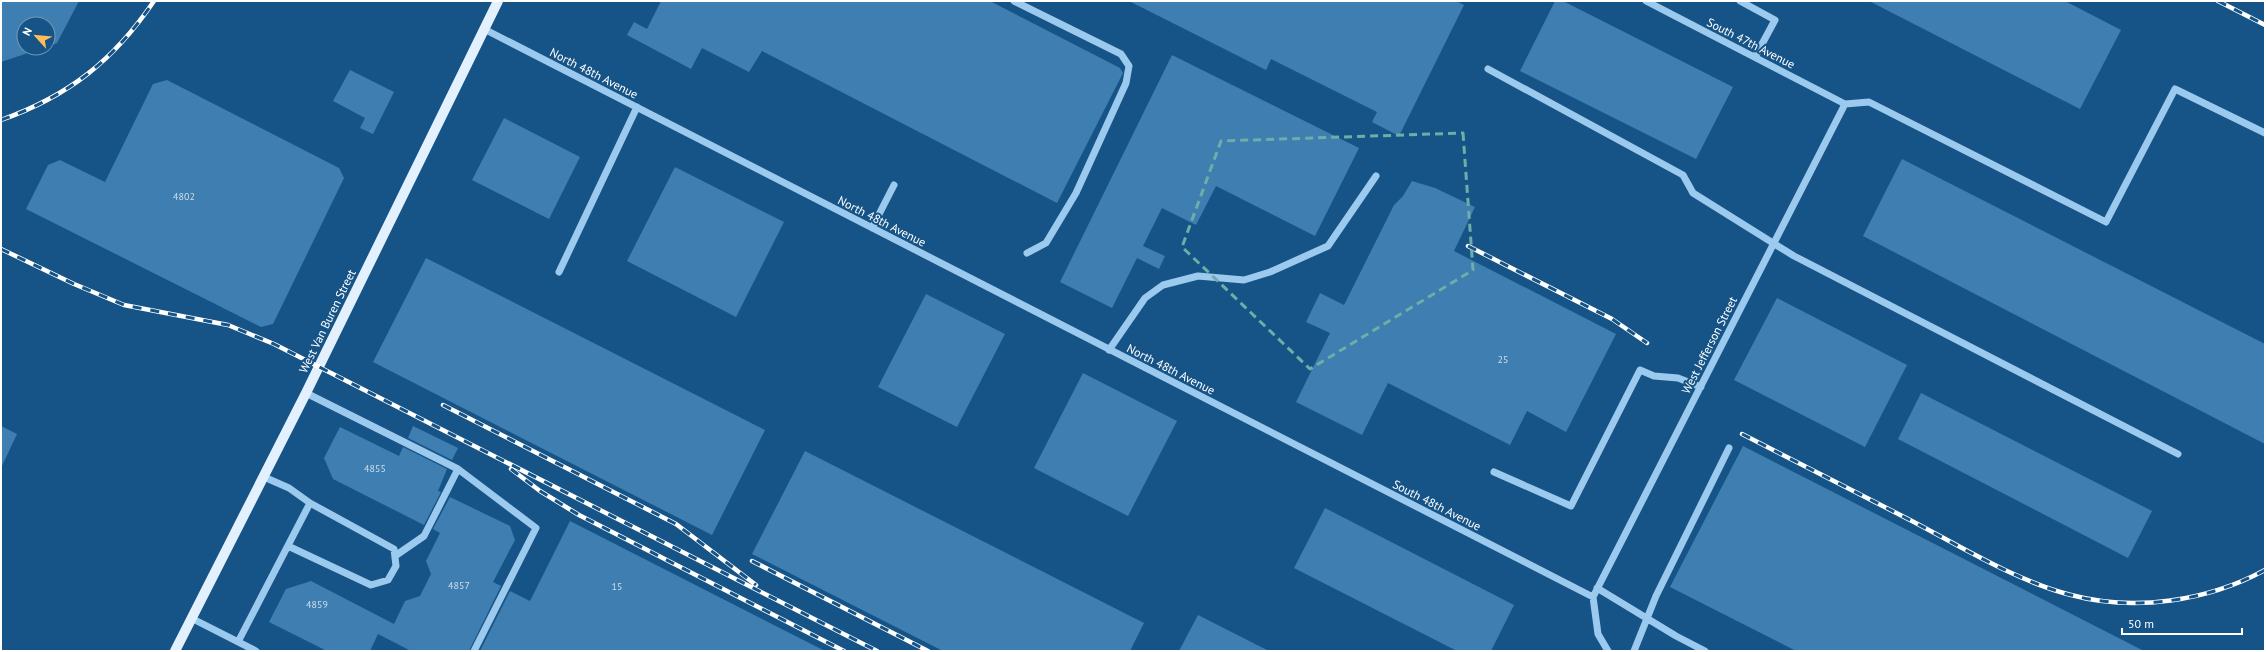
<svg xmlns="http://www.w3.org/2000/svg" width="2266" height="652" font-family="'PT Sans',sans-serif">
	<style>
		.building { fill: #3f7eb1 }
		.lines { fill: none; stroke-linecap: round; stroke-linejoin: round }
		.minor { stroke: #9ccaee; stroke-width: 7 }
		.major { stroke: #e3f1ff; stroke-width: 10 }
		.rail-casing { stroke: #fff; stroke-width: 4.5 }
		.rail { stroke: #165487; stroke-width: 3; stroke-dasharray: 9; stroke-linecap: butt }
		.marked { fill: none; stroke: #6fada8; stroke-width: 3; stroke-dasharray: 8 5; stroke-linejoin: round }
		.labels { text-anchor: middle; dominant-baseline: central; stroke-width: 4; stroke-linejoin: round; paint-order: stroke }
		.number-label { font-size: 10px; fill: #cfdfec }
		.street-label { font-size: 12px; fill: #fff; stroke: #165487 }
	</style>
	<rect width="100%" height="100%" fill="#165487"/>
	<path class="building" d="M1,1H79L57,43L48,46V24H24V48H43L1,62Z
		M661,1H990L1120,68L1123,73L1057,203L762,51L749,72L702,48L691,69L627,35L634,22L647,29Z
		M1129,1H1456L1464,5L1399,136L1372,122L1377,112L1271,59L1266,70Z
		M1555,1H1563L1733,87L1696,159L1520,71Z
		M1869,1H2065L2121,30L2080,109Z
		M1172,55L1359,148L1315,236L1216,186L1196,225L1162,208L1143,246L1165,256L1159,269L1137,258L1112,308L1060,282Z
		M350,70L394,92L373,134L360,128L365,118L333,101Z
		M167,80L339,168L344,178L273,324L261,327L26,209L48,165L60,160L105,182L153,84Z
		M504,118L580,157L549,219L472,180Z
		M1902,159L2265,344V444L1863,236Z
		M675,167L784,222L736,317L627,261Z
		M1412,181L1435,188L1475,207L1454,251L1616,334L1566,432L1527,411L1510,445L1388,383L1362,435L1296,402L1330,333L1306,322L1320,293L1344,305L1394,205L1403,196Z
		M426,258L765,430L712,535L373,362Z
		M926,294L1005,334L957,427L878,387Z
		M1777,298L1907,365L1865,447L1734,380Z
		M1083,373L1177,421L1128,516L1034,468Z
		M1921,393L2152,511L2128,558L1898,439Z
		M1,426L17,434L1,468Z
		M413,426L458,448L452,460L408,438Z
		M340,427L399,456L403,447L447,469L438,491L441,492L424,525L333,479L324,458Z
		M1743,446L2144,651H1796L1670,587Z
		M805,451L1144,623L1130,651H943L752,554Z
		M450,497L510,526L515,540L493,582L501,586L469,651H411L378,634L370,651H327L269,622L286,589L311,581L394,624L405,601L420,596L431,574L426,561L440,533L433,529Z
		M1325,508L1514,605L1491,651H1457L1294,568Z
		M570,521L825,651H480L510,591L530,601Z
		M1198,615L1269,651H1179Z"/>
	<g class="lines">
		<path class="minor" d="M1014,1L1121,54L1129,66L1126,83L1076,193L1046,243L1027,253
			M1646,1L1845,104
			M1740,1L1775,20L1755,57
			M484,29L1593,597
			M1488,69L1683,175L1693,193L1794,256L2178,454
			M1845,104L1869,102L2106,222L2175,89L2265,133
			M872,228L894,185
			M559,272L637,107
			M1109,350L1145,298L1163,285L1198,276L1244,280L1270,272L1328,246L1376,176
			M306,393L458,469L536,528L474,651
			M1494,472L1571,506L1640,370L1654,376L1678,378L1701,387
			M264,477L289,488L310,503
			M395,556L424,536L458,469
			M1597,588L1676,636L1705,651
			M1593,597L1845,104
			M1593,597L1598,634L1608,651
			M191,618L256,651
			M238,642C262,596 286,550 310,503L394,549L396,566L388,580L371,585L288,546
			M1634,651L1656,596L1729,448"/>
		<path class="major" d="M175,651L306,393L498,1"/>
		<defs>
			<path id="rail" d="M2218,1L2265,25
				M1,120C69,96 114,60 154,1
				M1468,246L1612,319L1647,343
				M1,249L74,284L124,305L228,325L274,344L877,651
				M443,405L676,524L756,585
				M1742,434C1798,463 1854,491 1910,520C1960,546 2016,581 2071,595C2135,612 2208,601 2265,570
				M511,469L540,491L579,515L844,651
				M752,561L928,651"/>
		</defs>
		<use href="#rail" class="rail-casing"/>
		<use href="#rail" class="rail"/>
	</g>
	<path class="marked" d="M1463,133L1473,270L1310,369L1182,247L1221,141Z"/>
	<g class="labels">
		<g class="number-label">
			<text x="184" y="196">4802</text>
			<text x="1503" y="359">25</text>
			<text x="375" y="468">4855</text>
			<text x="459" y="585">4857</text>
			<text x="617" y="586">15</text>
			<text x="317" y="604">4859</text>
		</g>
		<g class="street-label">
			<text transform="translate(1751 43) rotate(27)">South 47th Avenue</text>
			<text transform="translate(594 73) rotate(27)">North 48th Avenue</text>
			<text transform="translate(882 221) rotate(27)">North 48th Avenue</text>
			<text transform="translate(327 321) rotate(-64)">West Van Buren Street</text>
			<text transform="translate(1709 345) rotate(-63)">West Jefferson Street</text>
			<text transform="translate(1171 369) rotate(27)">North 48th Avenue</text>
			<text transform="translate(1437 505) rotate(27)">South 48th Avenue</text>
		</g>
	</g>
	<rect width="2266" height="652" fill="none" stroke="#ffffff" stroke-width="4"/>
	<g transform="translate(36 36) rotate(297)"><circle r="19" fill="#165487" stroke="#7398b7"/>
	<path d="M0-3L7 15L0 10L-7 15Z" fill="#ffbd59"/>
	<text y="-6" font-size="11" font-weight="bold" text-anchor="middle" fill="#ffffff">N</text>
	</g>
	<path d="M2122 628v6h120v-6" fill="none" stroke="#ffffff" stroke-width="2"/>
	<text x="2128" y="628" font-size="12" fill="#ffffff" stroke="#165487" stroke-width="3" paint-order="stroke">50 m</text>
</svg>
